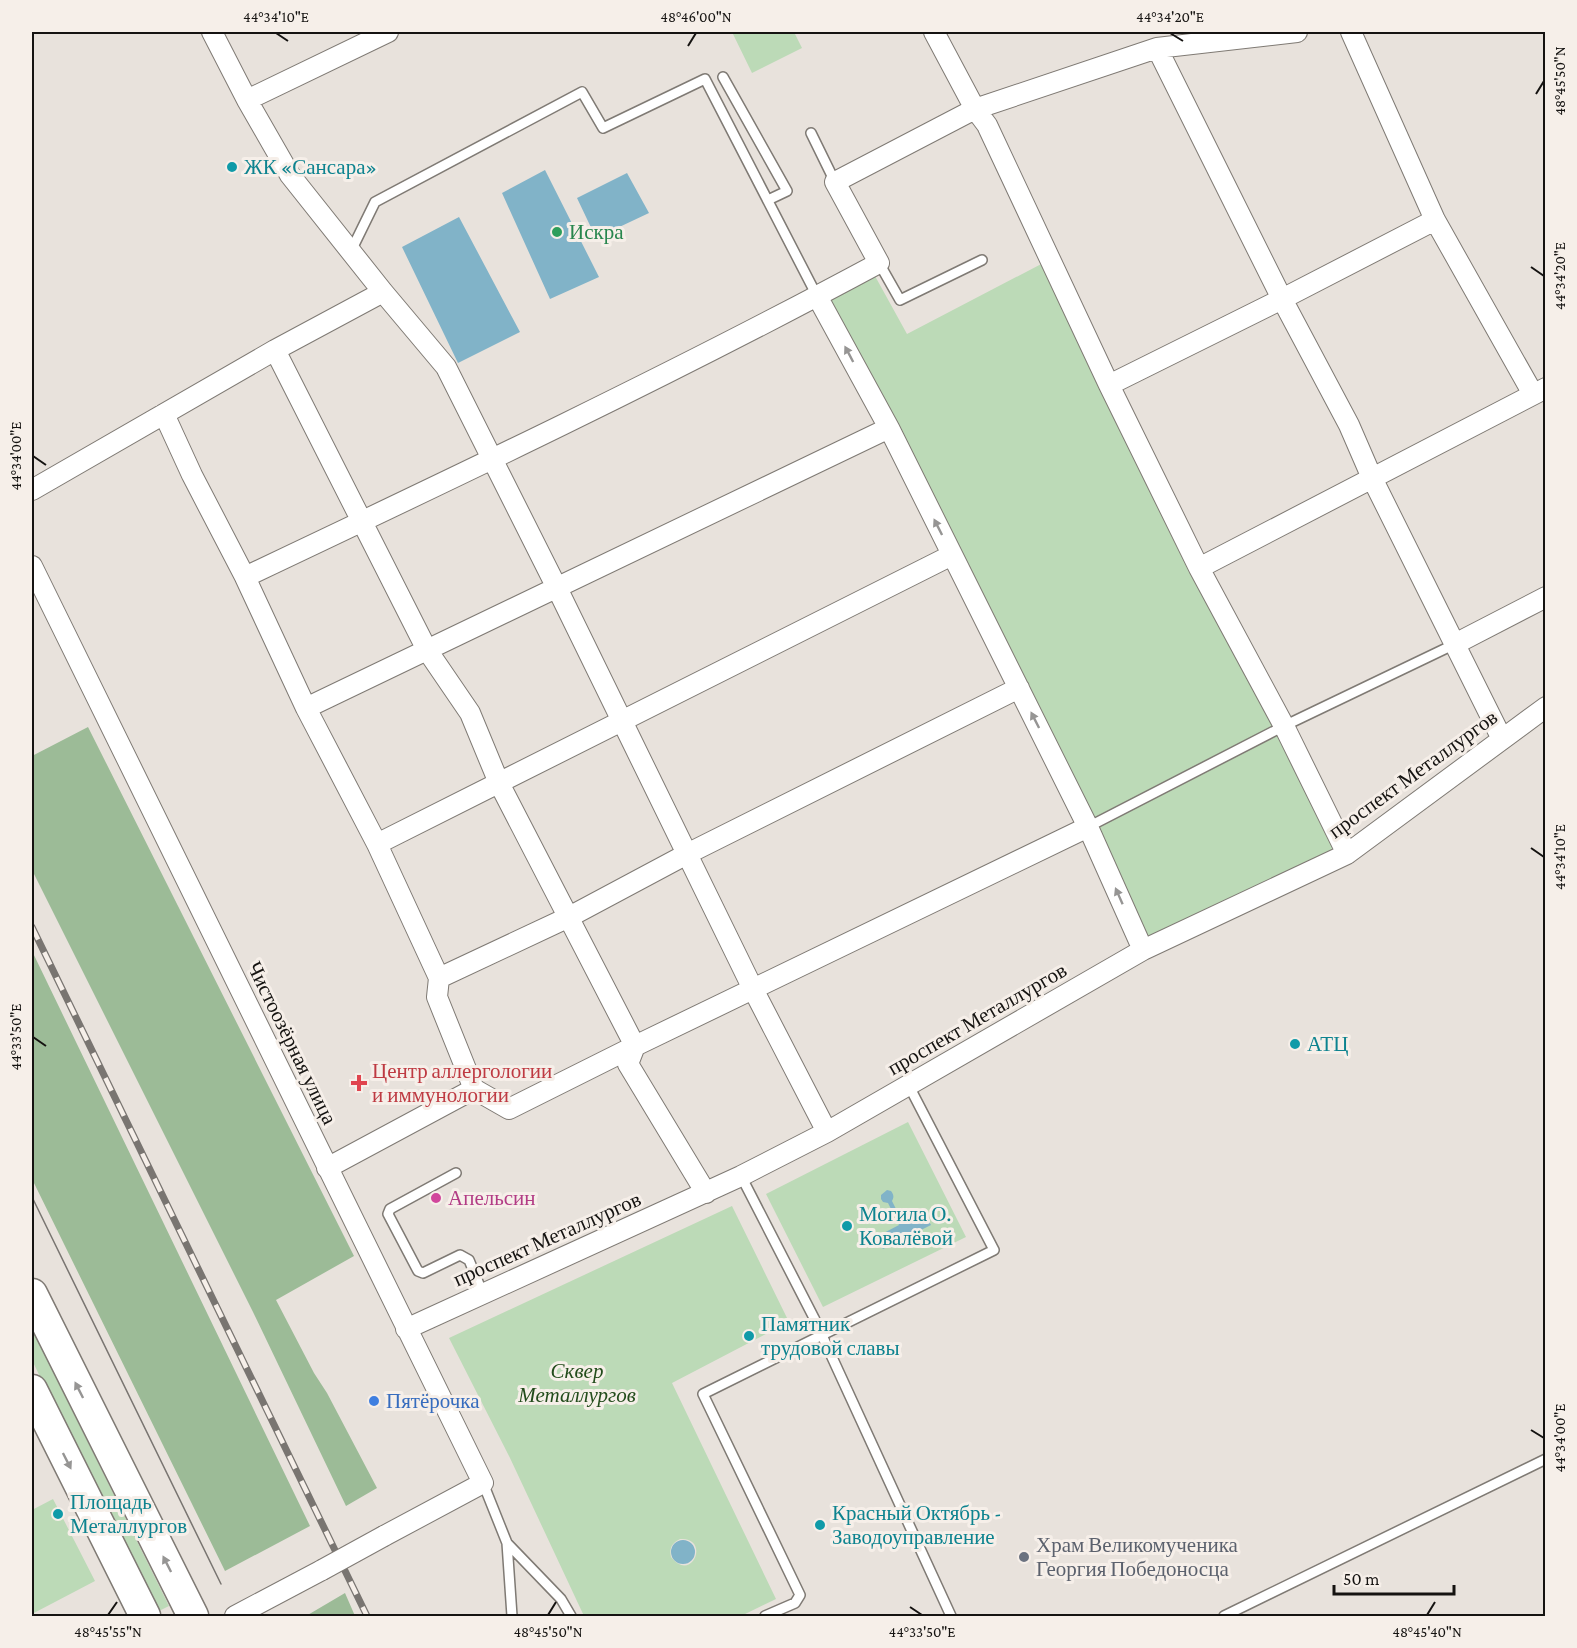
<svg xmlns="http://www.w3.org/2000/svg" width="1577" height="1648" font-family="'Crimson Pro',serif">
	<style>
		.green { fill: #bcdab7; fill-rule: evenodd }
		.forest { fill: #9cbb97 }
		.water { fill: #81b3c8 }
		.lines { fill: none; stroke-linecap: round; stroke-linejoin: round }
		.lane-casing { stroke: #7f7a74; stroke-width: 12 }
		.street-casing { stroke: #7f7a74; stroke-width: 22 }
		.primary-casing { stroke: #7f7a74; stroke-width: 33 }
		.lane { stroke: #fff; stroke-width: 9 }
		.street { stroke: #fff; stroke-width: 20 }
		.primary { stroke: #fff; stroke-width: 30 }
		.tram { stroke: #797571; stroke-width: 1.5 }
		.rail-casing { stroke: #797571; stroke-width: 7 }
		.rail { stroke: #f6efe9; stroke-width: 4.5; stroke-dasharray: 14; stroke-linecap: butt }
		.street-bridge-casing { stroke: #7f7a74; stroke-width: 22; stroke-linecap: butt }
		.street-bridge { stroke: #fff; stroke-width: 20 }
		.oneway { fill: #969594 }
		.ticks { fill: none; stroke: #151311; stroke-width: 2 }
		.culture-dot { fill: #0f9aa8; stroke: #f6efe9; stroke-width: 2 }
		.leisure-dot { fill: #2e9e5b; stroke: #f6efe9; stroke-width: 2 }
		.health-dot { fill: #e0444e; stroke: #f6efe9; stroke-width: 2 }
		.hotel-dot { fill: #d1479c; stroke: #f6efe9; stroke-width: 2 }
		.shop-dot { fill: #3f7fe0; stroke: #f6efe9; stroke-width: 2 }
		.worship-dot { fill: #6b7280; stroke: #f6efe9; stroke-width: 2 }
		.labels { text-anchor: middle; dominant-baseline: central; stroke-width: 6; stroke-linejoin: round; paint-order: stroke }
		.culture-label { font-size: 21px; fill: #0d838f; stroke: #f6efe9; text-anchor: start }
		.leisure-label { font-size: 21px; fill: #27864d; stroke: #f6efe9; text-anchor: start }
		.street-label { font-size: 21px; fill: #151311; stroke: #f6efe9 }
		.health-label { font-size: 21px; fill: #be3a42; stroke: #f6efe9; text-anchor: start }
		.hotel-label { font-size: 21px; fill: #b23c85; stroke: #f6efe9; text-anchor: start }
		.park-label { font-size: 21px; font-style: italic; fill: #224c1b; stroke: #f6efe9 }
		.shop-label { font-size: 21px; fill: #366cbe; stroke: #f6efe9; text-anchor: start }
		.worship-label { font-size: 21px; fill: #5b616d; stroke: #f6efe9; text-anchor: start }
		.neatline { fill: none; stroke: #151311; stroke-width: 2 }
		.ticks-label { font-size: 15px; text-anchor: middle; fill: #151311 }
	</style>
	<rect width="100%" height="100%" fill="#e8e2dc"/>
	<path class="green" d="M732,32H794L802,48L752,73Z
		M1047,261L1346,850L1151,946L830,300L875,276L907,334Z
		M908,1122L966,1237L823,1307L766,1194Z
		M732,1206L789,1322L672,1383L776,1599L741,1616H584L510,1458L449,1338ZM680,1539C711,1537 692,1584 671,1557C669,1548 672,1543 680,1539Z
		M32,1329L169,1606L153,1614L32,1360Z
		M53,1499L95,1581L32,1614V1510Z"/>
	<path class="forest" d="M88,727L354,1256L276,1300L314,1373L327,1393L377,1488L346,1506L253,1312L32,870V756Z
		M32,951L310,1526L225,1571L32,1179Z
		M345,1593L355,1616H306Z"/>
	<path class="water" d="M545,170L599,277L550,299L502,193Z
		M627,173L649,213L596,238L577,198Z
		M459,217L520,332L458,363L402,247Z
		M887,1190L891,1191C894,1195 894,1197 892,1201L903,1223L924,1213L931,1225L883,1249L876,1237L899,1225L888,1203L883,1202L881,1199V1195Z
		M671 1552a12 12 0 1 1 24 0a12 12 0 1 1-24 0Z"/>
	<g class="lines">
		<defs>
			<path id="lane" d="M723,77L787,191L768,200
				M811,133L835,182
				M351,251L375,202L582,92L603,128L705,79L817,296
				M879,263L900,300L982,260
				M1088,827L1284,726L1455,644
				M456,1173L390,1209L388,1214L418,1271L423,1273L460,1255L469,1260L483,1294
				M741,1176L814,1318L951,1616
				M483,1483L507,1543L512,1616
				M507,1543L561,1599L571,1616
				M765,1616L795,1603L800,1595L703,1394L994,1250L909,1086
				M1224,1616L1546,1459"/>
			<path id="street" d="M212,32L247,100L290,175L383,292L446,367L557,588L753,989L827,1132
				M934,32L975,109L987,125L1109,385L1199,568L1284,726L1347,854
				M1351,32L1435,220L1533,394
				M1157,48L1282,299L1349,425L1372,478L1502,739
				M247,100L388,32
				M817,296L889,428L1088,827L1143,950
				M275,350L427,650L470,713L499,783L635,1046L628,1064L706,1193
				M1109,385L1282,299L1435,220
				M164,414L192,475L245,577L306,708L377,844L439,978L437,997L474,1089
				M32,490L275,350L383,292
				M32,566L483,1483L384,1536
				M1199,568L1546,388
				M245,577C458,476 671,375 879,263L835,182L975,109L1157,48L1297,32
				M1455,644L1546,597
				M306,708L889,428
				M377,844L952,555
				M439,978L569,917L687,854L1019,688
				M327,1168L474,1089L509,1109L635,1046L1088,827
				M406,1329L741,1176L827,1132L1143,950L1347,854L1546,707
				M235,1616L322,1570"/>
			<path id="primary" d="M32,1294L193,1616
				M32,1390L145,1616"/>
		</defs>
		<use href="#lane" class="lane-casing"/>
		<use href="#street" class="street-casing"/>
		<use href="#primary" class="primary-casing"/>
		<use href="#lane" class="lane"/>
		<use href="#street" class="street"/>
		<use href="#primary" class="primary"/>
		<path class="tram" d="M32,1197L221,1584"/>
		<defs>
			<path id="rail" d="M32,927L367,1616"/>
		</defs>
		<use href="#rail" class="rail-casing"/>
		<use href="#rail" class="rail"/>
		<defs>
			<path id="street-bridge" d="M322,1570L384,1536"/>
		</defs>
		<use href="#street-bridge" class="street-bridge-casing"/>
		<use href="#street-bridge" class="street-bridge"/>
	</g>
	<defs><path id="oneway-solid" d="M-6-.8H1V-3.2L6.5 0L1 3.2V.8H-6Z" transform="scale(1.5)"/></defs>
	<g class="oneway">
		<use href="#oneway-solid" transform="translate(849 354) rotate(-118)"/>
		<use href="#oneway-solid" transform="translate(938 527) rotate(-117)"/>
		<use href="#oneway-solid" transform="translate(1035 720) rotate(-117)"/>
		<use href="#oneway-solid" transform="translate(1119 896) rotate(-114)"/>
		<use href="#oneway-solid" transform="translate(79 1390) rotate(-117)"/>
		<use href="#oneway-solid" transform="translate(67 1461) rotate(63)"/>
		<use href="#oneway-solid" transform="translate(167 1564) rotate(-117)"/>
	</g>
	<path class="ticks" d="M276,33L288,41M1170,33L1183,41M688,46L696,33M1536,94L1544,81M1531,267L1544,276M33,456L46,465M1531,848L1544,857M33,1037L46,1046M1531,1430L1544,1438M910,1607L922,1615M108,1615L117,1602M548,1615L556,1602M1427,1615L1435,1602"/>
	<g class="culture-dot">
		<circle cx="232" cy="167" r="6"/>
		<circle cx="1295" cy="1044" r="6"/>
		<circle cx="847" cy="1226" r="6"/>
		<circle cx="749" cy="1336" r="6"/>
		<circle cx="58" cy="1514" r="6"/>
		<circle cx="820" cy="1525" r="6"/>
	</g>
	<circle class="leisure-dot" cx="557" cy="232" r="6"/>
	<path class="health-dot" d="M356 1074h6v6h6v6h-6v6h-6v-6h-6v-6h6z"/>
	<circle class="hotel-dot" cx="436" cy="1198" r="6"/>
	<circle class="shop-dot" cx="374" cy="1401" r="6"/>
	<circle class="worship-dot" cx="1024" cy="1557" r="6"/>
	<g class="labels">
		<g class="culture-label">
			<text x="244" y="167">ЖК «Сансара»</text>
			<text x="1307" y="1044">АТЦ</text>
			<text x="859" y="1214">Могила О.<tspan x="859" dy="24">Ковалёвой</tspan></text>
			<text x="761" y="1324">Памятник<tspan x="761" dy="24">трудовой славы</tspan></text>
			<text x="70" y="1502">Площадь<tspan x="70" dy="24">Металлургов</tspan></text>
			<text x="832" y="1513">Красный Октябрь -<tspan x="832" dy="24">Заводоуправление</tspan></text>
		</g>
		<g class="leisure-label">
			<text x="569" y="232">Искра</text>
		</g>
		<g class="street-label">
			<text transform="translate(1413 774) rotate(-36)">проспект Металлургов</text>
			<text transform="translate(977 1019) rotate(-30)">проспект Металлургов</text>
			<text transform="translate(292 1043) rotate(64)">Чистоозёрная улица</text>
			<text transform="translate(547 1239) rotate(-24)">проспект Металлургов</text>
		</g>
		<g class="health-label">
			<text x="372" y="1071">Центр аллергологии<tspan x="372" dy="24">и иммунологии</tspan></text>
		</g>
		<g class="hotel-label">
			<text x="448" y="1198">Апельсин</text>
		</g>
		<g class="park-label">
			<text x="577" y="1371">Сквер<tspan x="577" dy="24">Металлургов</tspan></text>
		</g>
		<g class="shop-label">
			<text x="386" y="1401">Пятёрочка</text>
		</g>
		<g class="worship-label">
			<text x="1036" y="1545">Храм Великомученика<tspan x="1036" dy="24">Георгия Победоносца</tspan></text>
		</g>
	</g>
	<rect width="1577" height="1648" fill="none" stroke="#f6efe9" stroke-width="66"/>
	<path d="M1334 1585v9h120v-9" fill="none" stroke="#151311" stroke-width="3"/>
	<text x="1343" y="1585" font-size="18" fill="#151311" stroke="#f6efe9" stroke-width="4.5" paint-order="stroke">50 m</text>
	<rect x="33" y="33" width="1511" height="1582" class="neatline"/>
	<g class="ticks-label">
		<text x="276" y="22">44°34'10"E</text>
		<text x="696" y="22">48°46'00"N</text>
		<text x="1170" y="22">44°34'20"E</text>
		<text transform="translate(1560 81) rotate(-90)" y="5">48°45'50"N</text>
		<text transform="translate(1560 276) rotate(-90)" y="5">44°34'20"E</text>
		<text transform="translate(16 456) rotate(-90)" y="5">44°34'00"E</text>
		<text transform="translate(1560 857) rotate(-90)" y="5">44°34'10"E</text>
		<text transform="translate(16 1037) rotate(-90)" y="5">44°33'50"E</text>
		<text transform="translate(1560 1438) rotate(-90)" y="5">44°34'00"E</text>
		<text x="108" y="1637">48°45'55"N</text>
		<text x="548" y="1637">48°45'50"N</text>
		<text x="922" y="1637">44°33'50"E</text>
		<text x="1427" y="1637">48°45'40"N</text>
	</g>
</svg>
